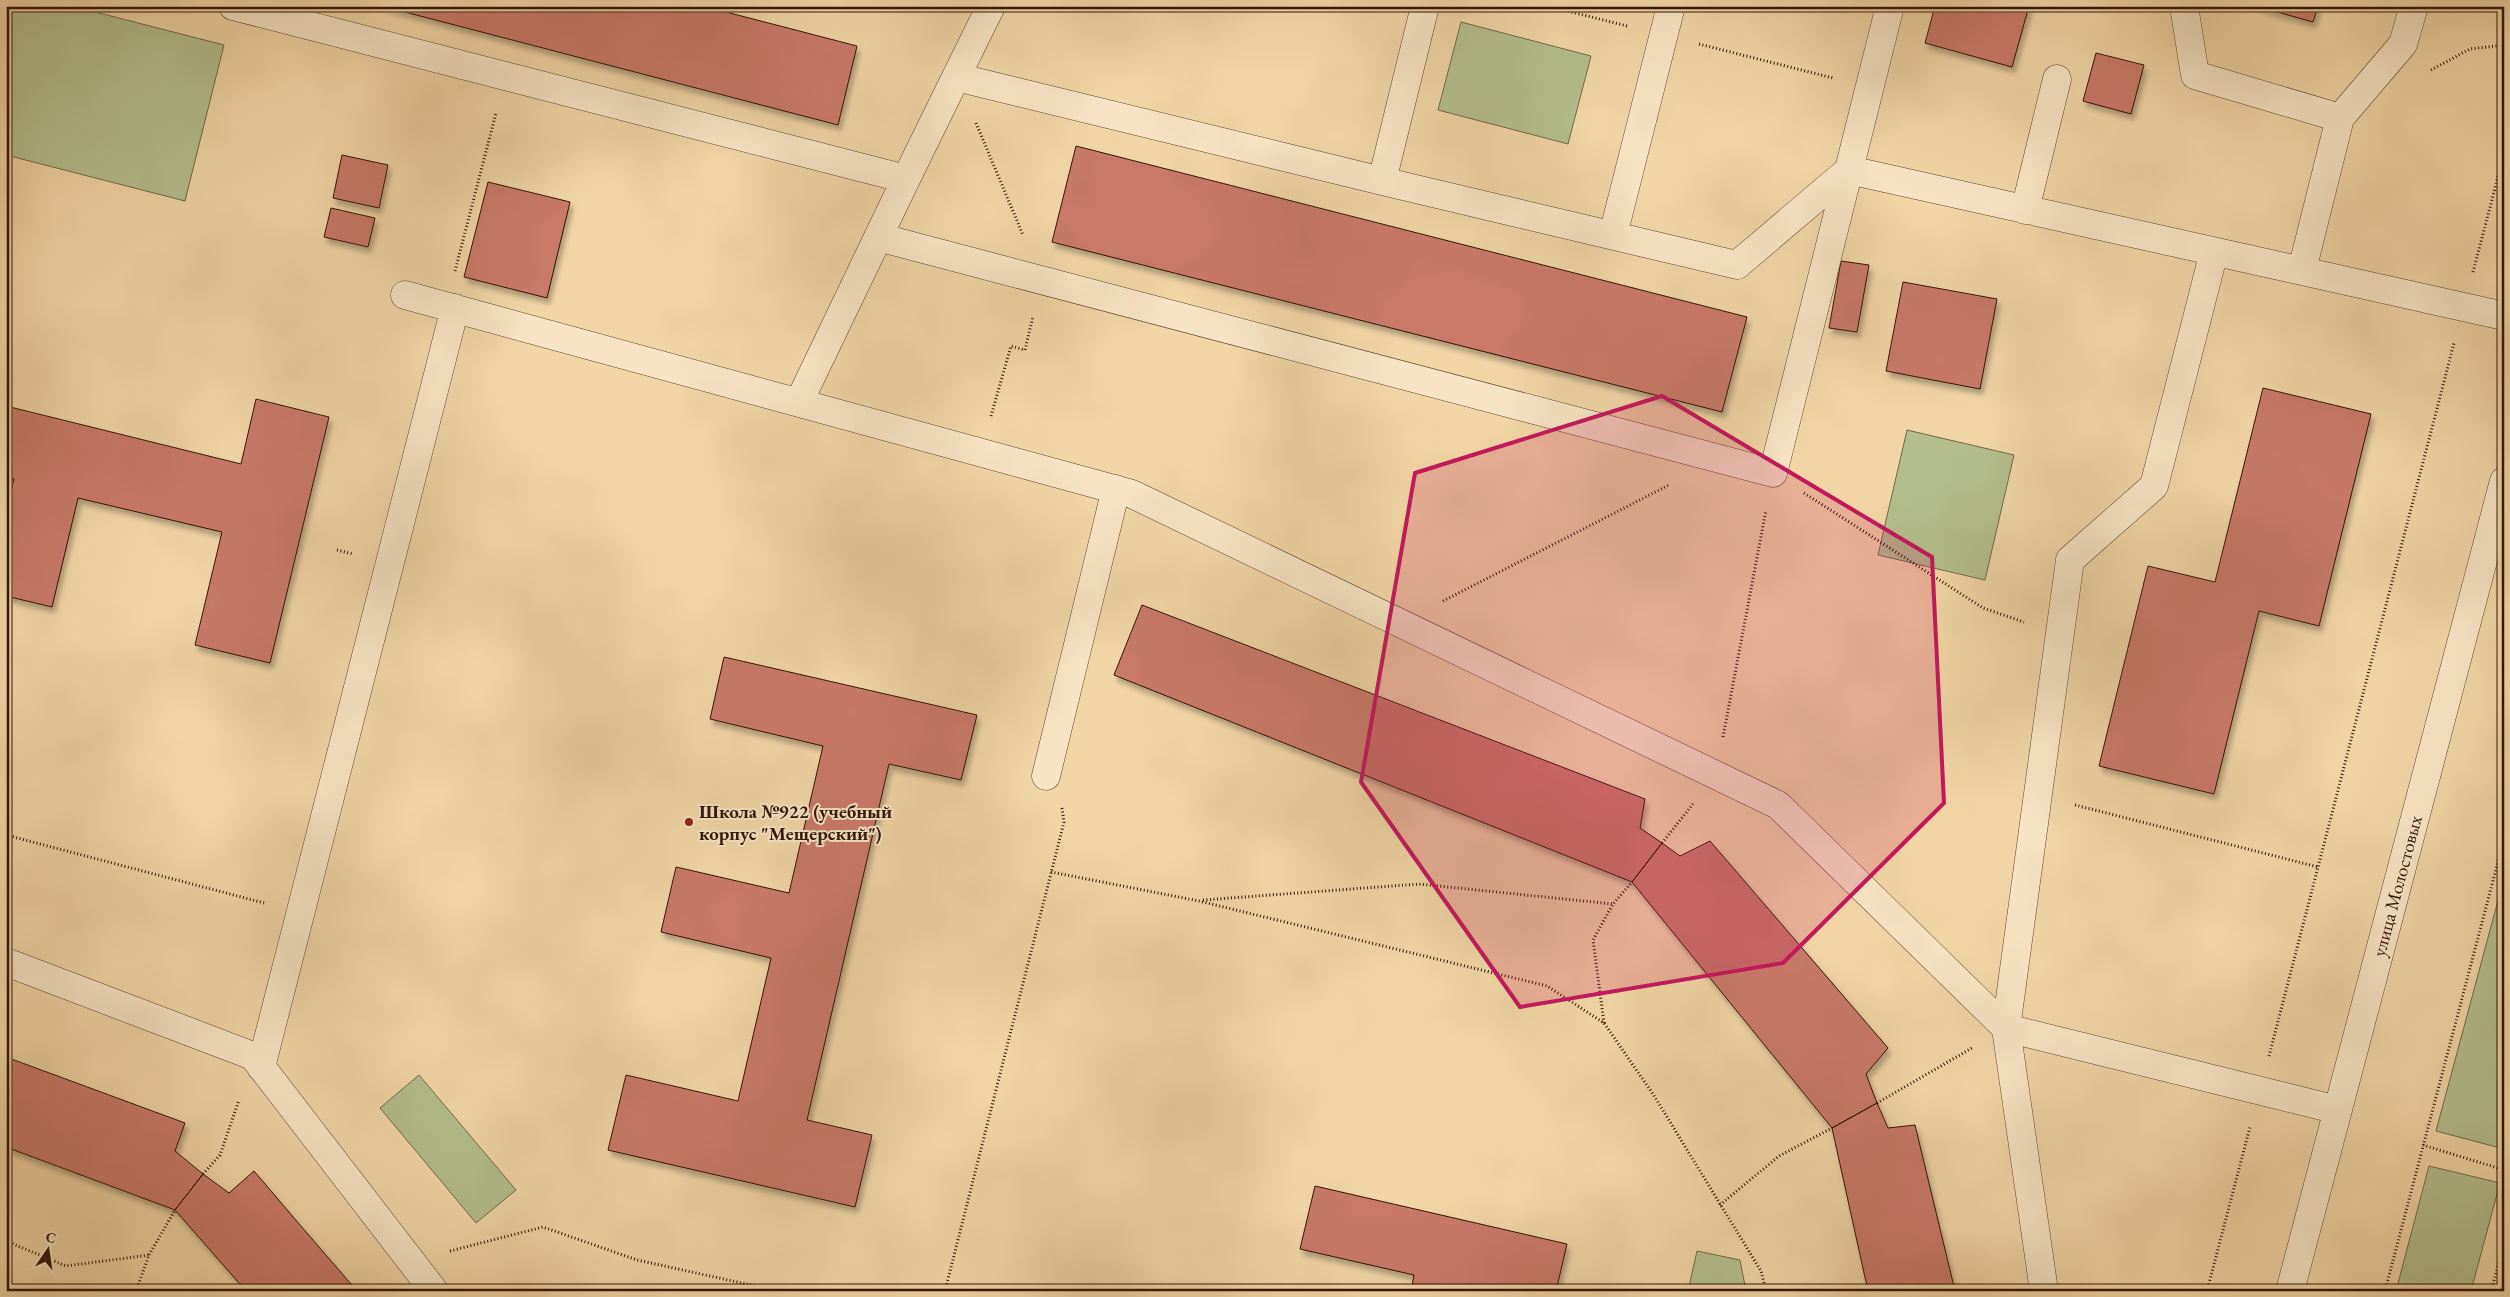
<svg xmlns="http://www.w3.org/2000/svg" width="2510" height="1297" font-family="'EB Garamond',serif">
	<style>
		.green { fill: #b3be8c; stroke: #736949 }
		.building { fill: #c87967; stroke: #331406; filter: url(#shadow) }
		.lines { fill: none; stroke-linecap: round; stroke-linejoin: round }
		.minor-casing { stroke: #62442e; stroke-width: 29 }
		.path { stroke: #331406; stroke-width: 3; stroke-dasharray: 1 2.5; stroke-linecap: butt }
		.minor { stroke: #f6e4c4; stroke-width: 28 }
		.marked { fill: #c2185b; fill-opacity: 0.2; stroke: #c2185b; stroke-width: 4; stroke-linejoin: round }
		.poi-dot { fill: #8f2418; stroke: #f6e4c4; stroke-width: 2 }
		.labels { text-anchor: middle; dominant-baseline: central; stroke-width: 4; stroke-linejoin: round; paint-order: stroke }
		.poi-label { font-size: 19px; font-weight: bold; fill: #331406; stroke: #f6e4c4; text-anchor: start }
		.street-label { font-size: 19px; fill: #331406; stroke: #f6e4c4 }
	</style>
	<defs>
		<filter id="shadow"><feDropShadow dx="3" dy="5.5" stdDeviation="2.5" flood-color="#0004"/></filter>
	</defs>
	<rect width="100%" height="100%" fill="#f1d5a5"/>
	<filter id="stains"><feTurbulence type="fractalNoise" baseFrequency=".004" numOctaves="4"/><feColorMatrix values="0 0 0 0 .2 0 0 0 0 .09 0 0 0 0 .02 0 0 0 .5 -.17"/></filter>
	<radialGradient id="worn" r=".72"><stop offset=".6" stop-color="#630" stop-opacity="0"/><stop offset="1" stop-color="#630" stop-opacity=".3"/></radialGradient>
	<path class="green" d="M6,6H72L224,45L185,201L6,155Z
		M1461,22L1591,56L1568,144L1438,110Z
		M1907,430L2014,455L1985,580L1878,555Z
		M2504,878V1149L2436,1131Z
		M419,1075L516,1190L476,1223L380,1108Z
		M2429,1166L2500,1183L2471,1291H2396Z
		M1697,1251L1740,1260L1746,1291H1688Z"/>
	<path class="building" d="M382,6H703L857,46L838,125Z
		M1935,6H2029L2012,67L1925,43Z
		M2256,6H2318L2313,22Z
		M2096,53L2144,65L2131,114L2083,101Z
		M1076,146L1747,317L1722,412L1052,242Z
		M342,155L388,165L379,208L333,198Z
		M488,182L570,202L547,298L464,277Z
		M331,208L375,218L368,247L324,237Z
		M1841,261L1869,265L1857,332L1829,328Z
		M1903,282L1997,299L1980,389L1886,371Z
		M2263,388L2371,414L2319,626L2259,611L2214,794L2099,766L2148,566L2215,582Z
		M256,399L329,417L270,663L195,645L222,532L78,498L52,607L6,596V510L14,479L6,477V406L241,464Z
		M1142,605L1645,799L1640,828L1662,843L1632,882L1114,675Z
		M724,657L977,715L961,780L889,764L807,1120L872,1135L855,1207L608,1150L626,1075L738,1101L771,958L661,932L676,867L789,893L823,746L710,719Z
		M1710,841L1888,1048L1866,1074L1877,1103L1832,1128L1632,882L1662,843L1680,856Z
		M6,1057L185,1123L175,1151L203,1174L175,1210L6,1147Z
		M1877,1103L1888,1128L1915,1125L1955,1291H1868L1832,1128Z
		M254,1171L300,1225L357,1291H246L175,1210L203,1174L229,1193Z
		M1315,1186L1567,1244L1556,1291H1411L1414,1275L1300,1249Z"/>
	<g class="lines">
		<defs>
			<path id="minor" d="M233,6L906,179L956,77L1382,181L1737,265L1849,170L2504,316
				M2184,6L2195,75L2340,118L2403,44L2414,6
				M956,77L991,6
				M1382,181L1425,6
				M2025,210L2057,79
				M1613,235L1671,6
				M878,237L1773,473L1890,6
				M2302,270L2340,118
				M405,295L1132,494L1778,805L2006,1028L2338,1110
				M799,402L906,179
				M1046,776L1116,489
				M6,962L253,1056L434,1291
				M261,1067L455,308
				M2044,1291L2006,1028L2070,560L2154,486L2214,252
				M2290,1291L2504,481"/>
		</defs>
		<use href="#minor" class="minor-casing"/>
		<path class="path" d="M1548,6L1627,26
			M1699,44L1833,78
			M2431,70L2470,49L2504,45
			M976,123L1023,235
			M455,271L496,113
			M2473,272L2504,154
			M991,416L1011,346L1025,350L1033,316
			M1804,493L1983,608L2024,622
			M337,550L353,554
			M1443,601L1669,485
			M1723,737L1766,510
			M2075,805L2318,867
			M6,835L264,903
			M1662,843L1693,804
			M1051,872L1199,901L1547,986L1604,1023L1653,1094L1761,1271L1766,1291
			M1203,900L1419,884L1613,904
			M1604,1023L1593,940L1613,904L1632,882
			M2269,1056L2454,343
			M1877,1103L1972,1048
			M2423,1145L2504,1170
			M203,1174L220,1155L239,1100
			M1720,1205L1779,1156L1832,1128
			M6,1241L66,1266L149,1255
			M450,1251L543,1227L637,1260L778,1291
			M136,1291L149,1255L175,1210
			M945,1291L1064,822L1062,808
			M2207,1291L2250,1127
			M2385,1291L2504,839
			M2491,1291L2504,1244"/>
		<use href="#minor" class="minor"/>
	</g>
	<path class="marked" d="M1662,396L1932,557L1944,803L1783,963L1520,1007L1361,782L1415,473Z"/>
	<circle class="poi-dot" cx="689" cy="822" r="5"/>
	<g class="labels">
		<g class="poi-label">
			<text x="699" y="811">Школа №922 (учебный<tspan x="699" dy="22">корпус "Мещерский")</tspan></text>
		</g>
		<g class="street-label">
			<text transform="translate(2397 886) rotate(-75)">улица Молостовых</text>
		</g>
	</g>
	<rect width="2510" height="1297" fill="none" stroke="#f1d5a5" stroke-width="25"/>
	<rect x="8" y="8" width="2495" height="1282" fill="none" stroke="#331406" stroke-width="2.5"/>
	<rect x="12" y="12" width="2485" height="1272" fill="none" stroke="#331406"/>
	<g transform="translate(48 1250) rotate(13)" stroke="#f6e4c4" stroke-width="4" paint-order="stroke">
	<path d="M0-4L9 19L0 12L-9 19Z" fill="#331406"/>
	<text y="-8" font-size="14" font-weight="bold" text-anchor="middle" fill="#331406">С</text>
	</g>
	<rect width="100%" height="100%" filter="url(#stains)"/>
	<rect width="100%" height="100%" fill="url(#worn)"/>
</svg>
